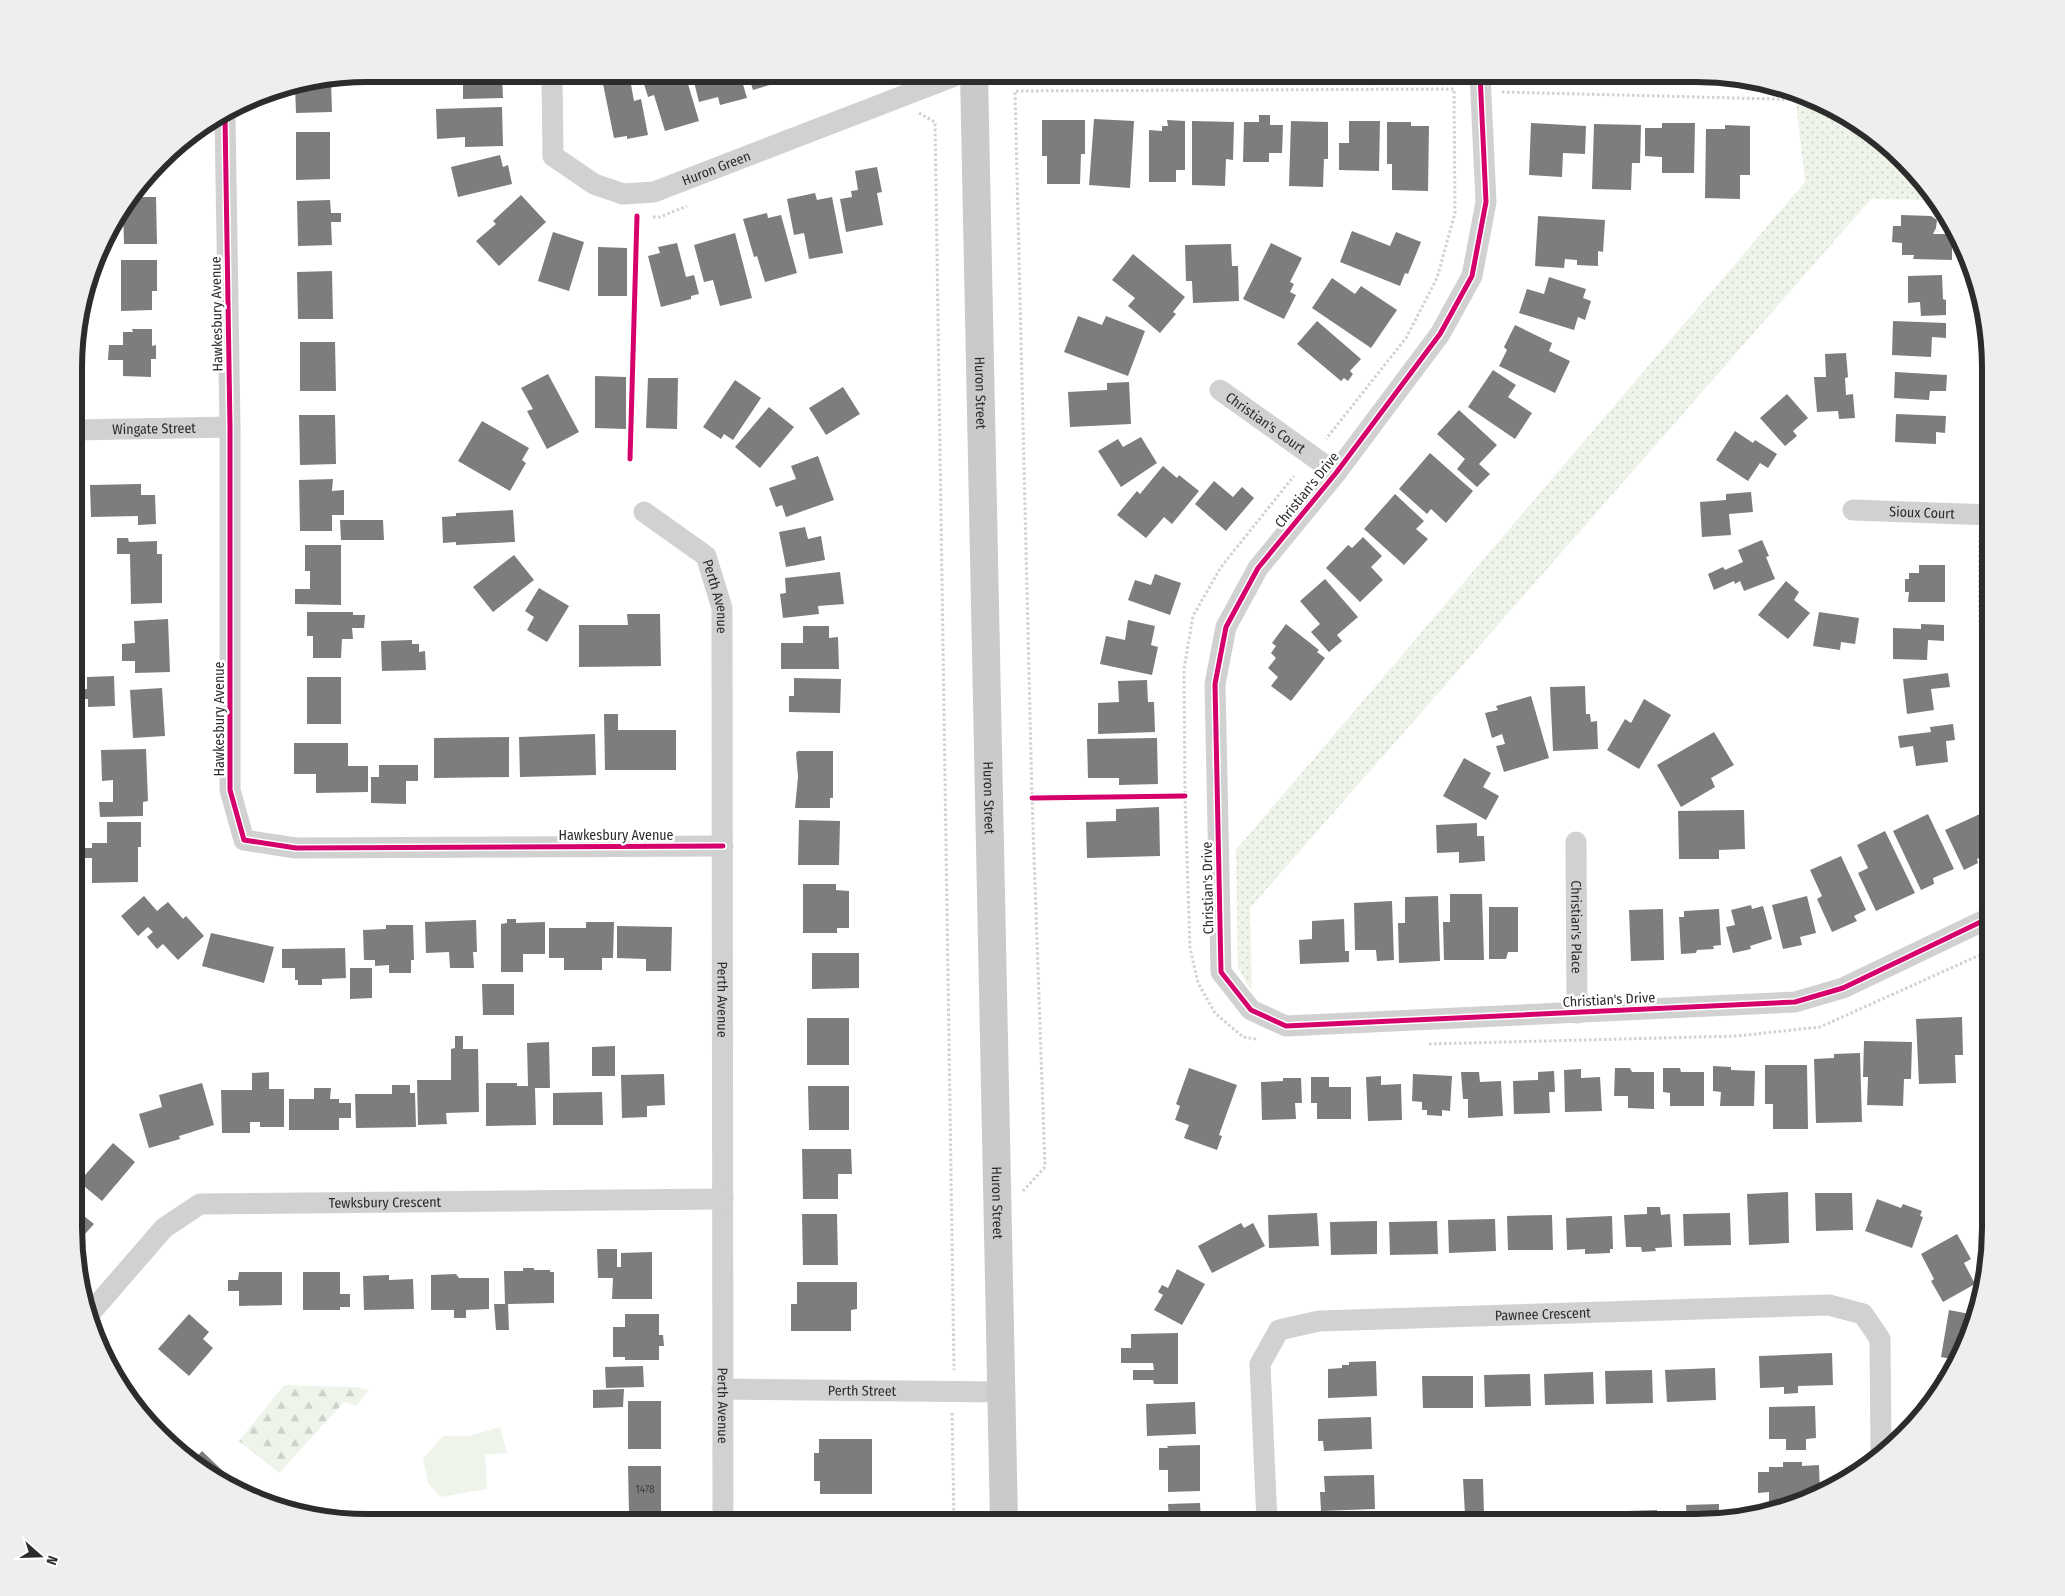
<svg xmlns="http://www.w3.org/2000/svg" width="2065" height="1596" font-family="'Fira Sans Condensed',sans-serif">
	<style>
		.grass { fill: url(#grass-dots) }
		.forest { fill: url(#forest-firs) }
		.garden { fill: #eff4ea }
		.building { fill: #7d7d7d }
		.lines { fill: none; stroke-linecap: round; stroke-linejoin: round }
		.path { stroke: #d1d1d1; stroke-width: 3; stroke-dasharray: 2.5 2.5; stroke-linecap: butt }
		.street { stroke: #d1d1d1; stroke-width: 21 }
		.secondary { stroke: #cacaca; stroke-width: 28 }
		.cycleway-casing { stroke: #fff; stroke-width: 8 }
		.cycleway { stroke: #d6006c; stroke-width: 5 }
		.labels { text-anchor: middle; dominant-baseline: central; stroke-width: 5; stroke-linejoin: round; paint-order: stroke }
		.number-label { font-size: 11px; fill: #404040 }
		.street-label { font-size: 14px; fill: #2c2c2c; stroke: #fff }
		.rim { fill: none; stroke: #2c2c2c; stroke-width: 6 }
	</style>
	<defs>
		<pattern id="grass-dots" width="8" height="8" patternUnits="userSpaceOnUse" patternTransform="scale(1.25)"><rect width="8" height="8" fill="#eff4ea"/><path d="M2 2h.1M6 6h.1" fill="none" stroke="#cdd1c9" stroke-width="1.8" stroke-linecap="round"/></pattern>
		<pattern id="forest-firs" width="22" height="20" patternUnits="userSpaceOnUse" patternTransform="scale(1.25)"><rect width="22" height="20" fill="#eff4ea"/><path d="M5 1l3.5 6h-7zM16 11l3.5 6h-7z" fill="#cdd1c9"/></pattern>
	</defs>
	<rect width="100%" height="100%" fill="#fff"/>
	<path class="grass" d="M1795,93L1809,96L1891,147L1931,200L1871,199L1250,908L1252,992L1238,968L1236,850L1805,182Z"/>
	<path class="forest" d="M284,1385L355,1387L369,1390L356,1406L344,1402L279,1473L239,1441Z"/>
	<path class="garden" d="M500,1427L507,1453L485,1455L487,1489L441,1497L428,1483L423,1459L443,1436H469Z"/>
	<path class="building" d="M435,74H502L503,98L463,99V84H435Z
		M629,74L634,101L641,99L648,135L627,139V136L614,138L602,79Z
		M651,74H685L699,121L665,131L654,95L648,97L643,81L653,78Z
		M692,74H740L747,98L720,105L718,97L699,102Z
		M748,74H781L783,81L753,90Z
		M331,80L332,112L296,113L295,86Z
		M502,107L503,146L465,147V137L437,139L436,109Z
		M1259,115H1270V125H1283L1282,153H1269V162H1243L1244,122H1259Z
		M1094,119L1134,121L1130,188L1089,185Z
		M1042,120H1085V154H1081L1080,184H1047V156H1042Z
		M1167,120L1185,121V170H1176V182H1149V130L1162,131V126H1168Z
		M1192,121L1234,122L1233,160L1226,159L1225,186L1192,185Z
		M1291,121L1328,122V159H1324L1323,187L1289,186Z
		M1349,121H1380L1379,171L1339,170V143H1349Z
		M1387,122H1411V126H1429L1428,191L1392,190V164H1387Z
		M1531,123L1586,126L1585,154L1563,153L1562,177L1529,175Z
		M1662,123H1695L1694,173H1662V157L1645,156V128H1662Z
		M1594,124L1641,125L1640,163H1632L1631,190L1592,189Z
		M1725,125L1750,126V175H1740V199L1705,198L1706,129H1725Z
		M296,132H330V179L296,180Z
		M500,155L503,167L508,165L512,184L458,197L451,167Z
		M158,167V177H149Z
		M877,167L882,192L877,193L883,225L846,232L840,199L852,197L851,191L858,190L855,171Z
		M815,193L817,200L832,197L843,253L809,259L804,233L794,235L787,199Z
		M521,195L546,222L499,266L476,241L496,224L493,221Z
		M133,197H156L157,244H124L123,209Z
		M330,200L331,213H341V222H331L332,245L298,246L297,201Z
		M767,213L768,218L781,215L797,273L765,282L757,256L754,257L743,219Z
		M1901,215L1931,216L1937,220L1936,228L1933,234H1952V260L1913,259L1914,255H1902V243L1892,242L1893,226H1901Z
		M1538,216L1605,220L1603,252L1598,251V266L1577,265V260L1565,259L1564,268L1535,266Z
		M1352,231L1390,246L1396,232L1421,242L1408,274L1405,273L1400,286L1340,262Z
		M553,232L584,242L569,291L538,281Z
		M735,233L752,298L720,306L713,280L704,282L694,245Z
		M677,243L686,277L694,275L699,294L691,296V299L661,307L648,256L660,253L658,247Z
		M1271,243L1302,258L1290,282L1294,284L1290,292L1296,295L1284,319L1243,299Z
		M1231,244L1232,266H1238L1239,301L1193,303L1192,281H1186L1185,245Z
		M598,247L627,248V296H598Z
		M1133,254L1185,297L1173,312L1176,314L1160,333L1128,306L1135,298L1112,280Z
		M121,260H157V291H152V310L121,311Z
		M332,271L333,319H298L297,272Z
		M1942,275L1943,299L1946,300V315L1921,316L1920,302L1908,303V276Z
		M1549,277L1586,289L1583,298L1591,301L1585,320L1578,317L1574,330L1519,313L1527,289L1544,294Z
		M1332,278L1355,294L1361,286L1397,310L1371,348L1312,308Z
		M1078,316L1102,325L1106,316L1145,331L1128,376L1064,352Z
		M1317,321L1361,359L1350,371L1353,374L1348,381L1344,378L1341,381L1297,344Z
		M1893,321L1946,323V338L1932,337L1931,357L1892,355Z
		M1515,325L1552,343L1549,351L1570,361L1555,393L1499,366L1507,350L1504,347Z
		M132,329H152V346L156,345V359H151V377L123,376V360H108L109,345H123V332H133Z
		M300,342H335L336,391H300Z
		M1846,353L1848,377L1845,378L1846,395L1853,394L1855,418L1839,419L1838,411L1817,412L1814,377H1826L1825,354Z
		M1493,370L1516,385L1508,397L1532,413L1515,439L1468,407Z
		M1895,372L1947,375L1946,391H1930L1929,400L1894,398Z
		M548,374L579,432L547,449L527,411L533,409L521,388Z
		M595,376L626,377V429L595,428Z
		M648,378H678L677,429L646,428Z
		M735,380L761,398L733,440L724,434L721,439L703,427Z
		M1129,382L1131,424L1070,427L1068,392L1107,390V383Z
		M843,387L860,414L826,435L809,408Z
		M1787,394L1808,418L1793,431L1797,436L1785,446L1760,418Z
		M769,407L794,427L760,468L735,447Z
		M1459,410L1497,445L1479,464L1490,474L1477,487L1457,469L1465,459L1437,434Z
		M1896,414L1946,416L1945,433L1936,432V444L1895,442Z
		M299,415H335L336,464L300,465Z
		M482,421L529,448L522,460L526,463L510,491L458,461Z
		M1735,431L1753,443L1755,440L1777,454L1768,468L1760,463L1748,481L1716,460Z
		M1141,437L1157,463L1121,487L1098,451L1118,439L1123,447Z
		M1430,453L1473,491L1446,523L1431,509L1427,514L1399,489Z
		M818,456L834,500L786,517L782,505L776,507L769,488L796,479L791,466Z
		M1163,466L1177,478L1179,475L1199,491L1172,524L1164,517L1146,538L1117,515L1137,491L1140,494Z
		M333,479L332,491L344,490V515H332V531H300L299,480Z
		M1214,481L1233,497L1242,487L1254,498L1226,531L1195,504Z
		M141,484V495H155L156,524L138,525V516L91,517L90,485Z
		M1751,492L1753,512L1729,514L1731,535L1702,537L1700,502L1726,500V494Z
		M1395,494L1424,521L1416,529L1428,539L1404,565L1364,529Z
		M513,510L515,542L456,545V542L443,543L442,517L456,516V513Z
		M340,520H383L384,540H341Z
		M805,527L808,539L821,536L825,560L786,567L779,532Z
		M1363,537L1382,556L1371,567L1383,580L1360,602L1326,568L1348,545L1352,548Z
		M117,538H128L129,542L157,541V554H162V603L131,604L130,554H117Z
		M1762,540L1769,556L1766,557L1775,579L1744,591L1740,581L1735,584L1734,581L1714,590L1708,574L1723,567L1725,570L1743,562L1738,550Z
		M305,545H341V605L295,604V589H310V571H305Z
		M514,555L534,580L493,612L473,587Z
		M1919,565H1945V602H1908L1909,592H1905V579H1909V573H1919Z
		M840,572L844,604L818,606L819,614L783,618L780,594L786,593L785,578Z
		M1155,574L1181,583L1170,615L1128,600L1135,580L1151,585Z
		M1325,579L1358,617L1337,635L1342,641L1329,652L1311,632L1320,624L1300,601Z
		M1786,581L1799,592L1794,600L1810,613L1788,639L1758,615Z
		M539,588L569,606L547,642L527,630L534,617L525,611Z
		M307,612H353V615H365L364,628H352L353,639H342L341,658H313V636H307Z
		M1819,612L1859,618L1855,644L1841,642L1840,650L1813,646Z
		M627,614H660L661,666L579,667V625H628Z
		M168,619L170,672L135,673V661H122V644L135,643L134,621Z
		M1128,620L1155,626L1151,645L1158,647L1152,675L1100,664L1106,636L1125,640Z
		M1286,624L1319,650L1317,652L1325,658L1291,701L1271,686L1278,677L1268,668L1276,658L1271,653L1276,646L1272,643Z
		M1921,624L1944,625V641L1928,640L1927,660L1893,659V628L1921,629Z
		M803,626H829V638L838,637L839,669H781V643H803Z
		M412,640V644H419V652L425,651L426,670L382,671L381,641Z
		M1948,673L1950,687L1931,689L1934,710L1907,714L1903,679Z
		M114,676L115,706L88,707V699H76V690L87,689V677Z
		M307,677H341V724H307Z
		M794,678L841,679L840,713L789,712V696H794Z
		M1147,680L1148,702H1154L1155,732L1098,734V703L1119,702L1118,681Z
		M1585,686L1586,714H1590L1591,722L1597,721L1598,749L1553,751L1550,687Z
		M162,688L165,736L133,738L130,690Z
		M1531,696L1549,758L1504,772L1496,746L1505,744L1502,734L1492,738L1485,713L1498,710L1496,706Z
		M1644,699L1671,715L1639,769L1607,750L1625,719L1631,723Z
		M604,714H618V730H676V770H605Z
		M1953,724L1955,740L1946,741L1948,762L1916,766L1913,746L1900,748L1898,736L1931,732L1930,727Z
		M1714,732L1734,765L1711,778L1715,787L1681,807L1657,765Z
		M595,734L596,775L520,777L519,737Z
		M509,737V777L434,778V738Z
		M1157,738L1158,784L1119,785V778H1088L1087,739Z
		M294,743H348V766H368V792L316,793V774H294Z
		M146,749L148,801L143,802V816L100,817L99,802H113V780L102,781L101,750Z
		M798,751H833V798H830V808H795L798,777L796,753Z
		M1464,758L1491,773L1483,787L1499,796L1486,820L1443,796Z
		M379,765H418V781H406V804L371,803V777H379Z
		M1159,807L1160,856L1087,858L1086,822L1116,821V809Z
		M1744,810L1745,849L1719,850V859H1679L1678,811Z
		M1928,814L1954,869L1933,878L1934,884L1921,890L1893,831Z
		M1980,814L1985,826L1991,823V853L1977,859L1978,863L1964,870L1945,830Z
		M799,820L840,821L839,865H798Z
		M107,822H141V847H138V882L92,883V858H84V848H92V843H107Z
		M1477,823V836H1484L1485,861L1459,863V852L1437,853L1436,825Z
		M1885,831L1915,893L1876,911L1858,873L1868,868L1857,845Z
		M1841,856L1866,910L1854,916L1857,921L1832,932L1817,899L1822,896L1810,870Z
		M803,884H836V890L849,891V928H837V933H803Z
		M1450,894H1482L1484,960H1444L1443,922H1450Z
		M144,896L157,911L168,902L183,919L186,916L204,936L178,960L163,944L157,949L147,937L153,932L148,927L138,936L121,916Z
		M1438,896L1440,961L1399,963L1398,923H1405V897Z
		M1807,896L1816,933L1800,937L1802,945L1783,949L1772,905Z
		M1392,901L1394,960L1377,961L1376,950H1355L1354,903Z
		M1751,905L1752,909L1763,906L1772,939L1750,946L1751,949L1733,953L1726,927L1735,925L1731,910Z
		M1489,907H1518V952H1508L1506,959H1489Z
		M1663,909L1664,960L1631,961L1629,910Z
		M1719,909L1721,945L1713,946L1714,949L1697,950L1696,953L1681,954L1679,917H1684V911Z
		M507,919H516V923L545,922V954H523V972H501V924L507,923Z
		M1344,919L1345,951H1349V962L1300,964L1299,940L1312,939V921Z
		M476,920L477,952H473L474,968H450L449,952L426,953L425,922Z
		M586,922H614L613,958H602V970H564V958H549V928H586Z
		M386,925H413L414,960H411V973H389V965L375,966V960H364L363,930L386,929Z
		M617,926L672,927L671,971H646V959L617,958Z
		M211,933L274,947L264,983L202,966Z
		M345,948L346,978L322,979V985H298V980H295V968H282V949Z
		M812,953H859V988L812,989Z
		M350,968H372V998L350,999Z
		M1991,972V988L1985,975Z
		M482,984H514V1015H483Z
		M1962,1017L1963,1055H1955L1956,1083L1919,1084L1916,1019Z
		M807,1018H849V1065H807Z
		M455,1036H463V1049H478L479,1112L446,1113L447,1124L418,1125L417,1080H451V1049L455,1048Z
		M1864,1041L1912,1042L1911,1079H1904L1903,1106L1867,1105L1868,1077H1863Z
		M549,1042L550,1088H535L536,1125L486,1126V1083H517V1086H528L527,1043Z
		M615,1046V1076H592V1047Z
		M1860,1053L1862,1122L1816,1123L1814,1059L1834,1058V1054Z
		M1765,1065H1807L1808,1129H1773V1104H1765Z
		M1713,1066L1731,1067V1070L1755,1071L1754,1106H1720L1721,1092L1713,1091Z
		M1189,1068L1237,1085L1219,1135L1222,1136L1217,1150L1184,1138L1189,1125L1175,1120L1180,1106L1176,1104Z
		M1615,1068H1630L1632,1072H1654V1109L1628,1108V1096H1614Z
		M1663,1068H1680L1681,1072H1704V1106H1670V1093L1663,1092Z
		M1581,1069V1078L1600,1077L1602,1111L1565,1112L1564,1070Z
		M1554,1071L1555,1092H1549L1550,1113L1514,1114L1513,1081L1538,1080V1072Z
		M269,1072V1089H284V1127H260V1122H250V1133H222L221,1090H252V1073Z
		M1461,1072H1479L1480,1082L1501,1081L1503,1116L1468,1118V1099H1463Z
		M664,1074L665,1105L647,1106V1117L622,1118L621,1075Z
		M1413,1074L1452,1076L1450,1111L1442,1110V1116L1427,1115V1110H1422V1102L1412,1101Z
		M1381,1076V1085L1401,1084L1402,1120L1368,1121L1366,1077Z
		M1311,1077H1329V1087H1351V1119H1317V1103H1311Z
		M1283,1078H1301L1302,1103H1295L1296,1119L1262,1120L1261,1082L1283,1081Z
		M202,1083L214,1125L179,1136L180,1139L149,1148L139,1114L162,1107L159,1095Z
		M392,1085H410V1093H415L416,1127L356,1128L355,1094H392Z
		M808,1086H849V1130H809Z
		M314,1088H331L330,1099H339V1103H351V1118H339V1130H289V1099H314Z
		M602,1092L603,1125H553V1093Z
		M113,1143L135,1162L102,1201L79,1182Z
		M802,1149H851L852,1174H838V1199H803Z
		M1788,1192L1789,1243L1749,1245L1747,1194Z
		M1815,1193H1852L1853,1230L1816,1231Z
		M1877,1199L1901,1208L1903,1204L1922,1211L1920,1216L1923,1217L1912,1248L1865,1231Z
		M1647,1207H1660L1661,1215L1670,1214L1672,1247L1655,1248L1656,1251L1642,1252L1641,1247H1626L1624,1215L1647,1214Z
		M74,1208L94,1224L74,1246Z
		M1317,1213L1319,1246L1269,1248L1268,1215Z
		M1730,1213L1731,1245L1684,1246L1683,1214Z
		M802,1214H837L838,1265H803Z
		M1552,1215L1553,1250H1508L1507,1216Z
		M1612,1216L1613,1249H1610V1253L1585,1254V1249L1567,1250L1566,1218Z
		M1495,1219L1496,1251L1449,1253L1448,1220Z
		M1377,1221V1254L1331,1255L1330,1222Z
		M1437,1221L1438,1254L1390,1255L1389,1222Z
		M1241,1223L1244,1228L1253,1223L1265,1246L1212,1273L1198,1246Z
		M1957,1234L1971,1259L1964,1263L1975,1284L1943,1302L1931,1281L1934,1279L1921,1254Z
		M597,1249H617V1267H621V1253L652,1252V1299H612L613,1278H598Z
		M523,1268H534V1270H550V1272H554V1303L508,1304L509,1330H496L494,1304H505L504,1271H523Z
		M1177,1269L1205,1284L1182,1325L1154,1310L1163,1295L1158,1292L1162,1285L1168,1288Z
		M239,1272H282V1305L239,1306V1291H228V1280H238Z
		M303,1272H340V1294H350V1307H340V1310H303Z
		M456,1274L459,1278H489V1309L466,1310V1318H454V1310H431V1275Z
		M389,1275V1280L413,1279L414,1309L364,1310L363,1276Z
		M797,1282H857V1309L851,1310V1331H791V1304H797Z
		M1949,1310L1975,1315L1969,1340L1957,1360L1941,1357Z
		M189,1314L209,1332L203,1339L213,1348L189,1376L158,1349Z
		M625,1314H659V1335H663L664,1346H659V1360H625V1357H613V1327H625Z
		M1178,1333V1384H1154L1153,1380H1133V1370H1154L1153,1363H1121V1348H1131V1334Z
		M1832,1353L1833,1385L1798,1386V1393L1784,1394V1387L1760,1388L1759,1356Z
		M1376,1361L1377,1396L1328,1398V1369L1342,1368V1365H1349V1362Z
		M643,1366L644,1387L606,1388L605,1367Z
		M1715,1368L1716,1400L1667,1402L1665,1370Z
		M1652,1370L1653,1403L1606,1404L1605,1371Z
		M1593,1372L1594,1404L1545,1405L1544,1374Z
		M1530,1374L1531,1406L1485,1407L1484,1375Z
		M1937,1375H1947L1938,1390Z
		M1422,1376H1473V1408H1423Z
		M624,1389L623,1407L593,1408V1390Z
		M628,1401H661V1449H628Z
		M1195,1402L1196,1434L1147,1436L1146,1404Z
		M1815,1406L1816,1438L1806,1439V1450H1786V1439H1769V1407Z
		M1371,1417L1372,1449L1324,1451L1323,1441H1318V1419Z
		M819,1439H872V1494H820V1481H814V1453H819Z
		M1200,1445V1491L1168,1492V1470H1159V1448H1168L1167,1446Z
		M202,1451L246,1493V1494L193,1461Z
		M1783,1462H1802V1466L1819,1465L1820,1494L1784,1506L1769,1507V1492L1758,1493V1472H1769V1467H1783Z
		M628,1466H661V1517H651V1522H621V1513H629Z
		M1374,1475L1375,1509L1321,1511L1320,1492H1325L1324,1476Z
		M1463,1479H1483L1484,1514H1465Z
		M1200,1503L1201,1522H1169L1168,1504Z
		M1719,1504V1520L1671,1522V1519H1687L1686,1505Z
		M1657,1510L1658,1522H1609V1520L1627,1519V1511Z
		M866,1515V1522H813V1516Z"/>
	<g class="lines">
		<path class="path" d="M1502,92L1815,100
			M919,113L935,122L954,1370
			M653,217H660L687,206
			M1983,492L1984,310
			M1980,535C1979,600 1978,664 1991,727
			M1256,1039L1243,1037L1215,1013L1198,983L1190,948L1185,796L1184,669L1193,616L1221,567L1294,476
			M1429,1044L1737,1036L1820,1027L1991,950
			M1023,1191L1045,1167L1032,798L1015,91L1454,89L1455,213L1437,278L1406,338L1326,439
			M952,1413L954,1522
			M180,1453H181"/>
		<g class="street">
			<path id="s1" d="M552,74L553,156L594,184L623,194L654,192L960,74"/>
			<path d="M1480,74L1486,202L1472,276L1440,334L1336,473L1258,568L1226,627L1215,684L1221,972L1251,1010L1286,1026L1795,1002L1843,988L1991,917"/>
			<path d="M225,117L230,427V790L244,840L296,848L723,846"/>
			<path id="s2" d="M1220,390L1336,473"/>
			<path id="s3" d="M76,430L230,427"/>
			<path id="s4" d="M1853,510L1991,515"/>
			<path id="s5" d="M644,512L706,556L722,608L723,1522"/>
			<path id="s6" d="M1576,842L1577,1013"/>
			<path id="s7" d="M92,1311L164,1228L200,1204L723,1199"/>
			<path id="s8" d="M722,1389L1001,1392"/>
			<path id="s9" d="M1267,1522L1260,1364L1279,1330L1319,1321L1829,1305L1863,1314L1880,1339L1881,1450"/>
		</g>
		<path class="secondary" id="s10" d="M974,74L1004,1522"/>
		<defs>
			<path id="cycleway" d="M1480,74L1486,202L1472,276L1440,334L1336,473L1258,568L1226,627L1215,684L1221,972L1251,1010L1286,1026L1795,1002L1843,988L1991,917
				M225,117L230,427V790L244,840L296,848L723,846
				M630,459L637,216
				M1032,798L1185,796"/>
		</defs>
		<use href="#cycleway" class="cycleway-casing"/>
		<use href="#cycleway" class="cycleway"/>
	</g>
	<g class="labels">
		<g class="number-label">
			<text x="645" y="1489">1478</text>
		</g>
		<g class="street-label">
			<text stroke="none"><textPath href="#s1" startOffset="260">Huron Green</textPath></text>
			<text transform="translate(217 314) rotate(-91)">Hawkesbury Avenue</text>
			<text stroke="none"><textPath href="#s10" startOffset="319">Huron Street</textPath></text>
			<text stroke="none"><textPath href="#s2" startOffset="56">Christian's Court</textPath></text>
			<text stroke="none"><textPath href="#s3" startOffset="78">Wingate Street</textPath></text>
			<text transform="translate(1307 490) rotate(-51)">Christian's Drive</text>
			<text stroke="none"><textPath href="#s4" startOffset="69">Sioux Court</textPath></text>
			<text stroke="none"><textPath href="#s5" startOffset="118">Perth Avenue</textPath></text>
			<text transform="translate(219 719) rotate(-90)">Hawkesbury Avenue</text>
			<text stroke="none"><textPath href="#s10" startOffset="724">Huron Street</textPath></text>
			<text x="616" y="835">Hawkesbury Avenue</text>
			<text transform="translate(1208 888) rotate(-91)">Christian's Drive</text>
			<text stroke="none"><textPath href="#s6" startOffset="85">Christian's Place</textPath></text>
			<text stroke="none"><textPath href="#s5" startOffset="522">Perth Avenue</textPath></text>
			<text transform="translate(1609 1000) rotate(-3)">Christian's Drive</text>
			<text stroke="none"><textPath href="#s7" startOffset="338">Tewksbury Crescent</textPath></text>
			<text stroke="none"><textPath href="#s10" startOffset="1129">Huron Street</textPath></text>
			<text stroke="none"><textPath href="#s9" startOffset="462">Pawnee Crescent</textPath></text>
			<text stroke="none"><textPath href="#s8" startOffset="140">Perth Street</textPath></text>
			<text stroke="none"><textPath href="#s5" startOffset="928">Perth Avenue</textPath></text>
		</g>
	</g>
	<path d="M0 0H2065V1596H0ZM368 82H1696A286 286 0 0 1 1982 368V1228A286 286 0 0 1 1696 1514H368A286 286 0 0 1 82 1228V368A286 286 0 0 1 368 82Z" fill="#eee" fill-rule="evenodd"/>
	<path class="rim" d="M368 82H1696A286 286 0 0 1 1982 368V1228A286 286 0 0 1 1696 1514H368A286 286 0 0 1 82 1228V368A286 286 0 0 1 368 82Z"/>
	<g transform="translate(40 1556) rotate(110)" stroke="#ffffff" stroke-width="4" paint-order="stroke">
	<path d="M0-4L9 19L0 12L-9 19Z" fill="#2c2c2c"/>
	<text y="-8" font-size="14" font-weight="bold" text-anchor="middle" fill="#2c2c2c">N</text>
	</g>
</svg>
